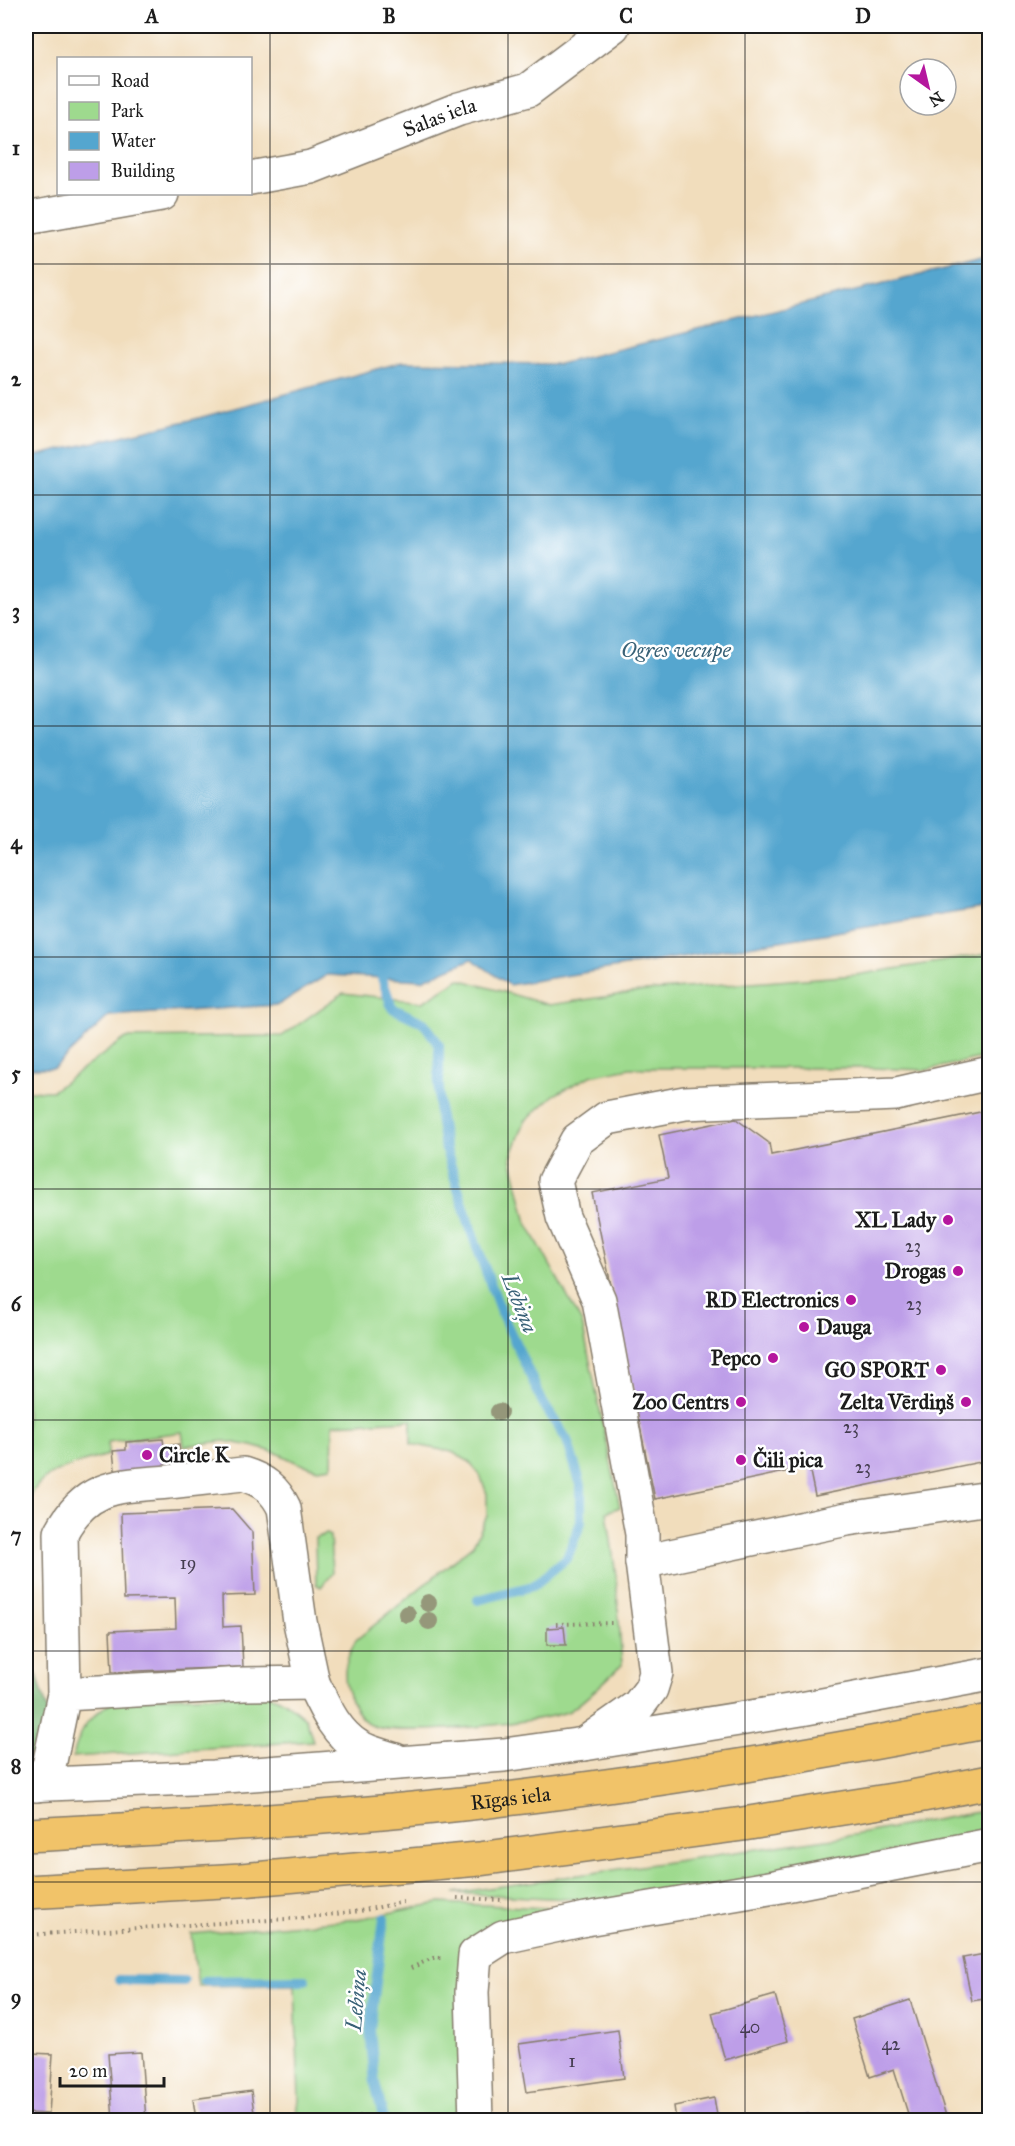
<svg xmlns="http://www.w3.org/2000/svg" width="1015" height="2146" font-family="'IM FELL Great Primer',serif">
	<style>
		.green { fill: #9eda8e; stroke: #5d7b55; stroke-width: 1.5 }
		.forest { fill: #7eba79; stroke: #4d6b4a; stroke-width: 1.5 }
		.water { fill: #54a6cf; stroke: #386176; stroke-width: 1.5 }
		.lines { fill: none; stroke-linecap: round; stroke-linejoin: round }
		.stream { stroke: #54a6cf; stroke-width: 10 }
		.building { fill: #bd9ee8 }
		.minor-casing { stroke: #867c6c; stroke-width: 36 }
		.highway-casing { stroke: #867c6c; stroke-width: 36 }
		.path { stroke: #867c6c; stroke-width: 4; stroke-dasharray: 1.5 4.5; stroke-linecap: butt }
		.minor { stroke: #fff; stroke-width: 33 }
		.highway { stroke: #f1c369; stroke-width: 33 }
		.tree { fill: #95977a }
		.grid { fill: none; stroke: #1c1c1c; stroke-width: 1.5; stroke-opacity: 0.55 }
		.poi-dot { fill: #b5179e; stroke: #fff; stroke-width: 2 }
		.labels { text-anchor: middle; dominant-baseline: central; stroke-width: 5; stroke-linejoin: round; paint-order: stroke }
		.number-label { font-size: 18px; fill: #443c4f }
		.street-label { font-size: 21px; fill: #1c1c1c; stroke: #fff }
		.poi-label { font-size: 21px; font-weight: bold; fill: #1c1c1c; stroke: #fff; text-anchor: end }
		.water-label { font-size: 22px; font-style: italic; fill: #386176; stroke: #fff }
		.neatline { fill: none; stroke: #1c1c1c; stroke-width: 2 }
		.grid-label { font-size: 20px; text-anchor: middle; font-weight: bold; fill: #1c1c1c }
	</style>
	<rect width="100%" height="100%" fill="#fff"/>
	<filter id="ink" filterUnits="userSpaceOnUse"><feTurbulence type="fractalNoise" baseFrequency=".0167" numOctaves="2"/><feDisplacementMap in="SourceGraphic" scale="12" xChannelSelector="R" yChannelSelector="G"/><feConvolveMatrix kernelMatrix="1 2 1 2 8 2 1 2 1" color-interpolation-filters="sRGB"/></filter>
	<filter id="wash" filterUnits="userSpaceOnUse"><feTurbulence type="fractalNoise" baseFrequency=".008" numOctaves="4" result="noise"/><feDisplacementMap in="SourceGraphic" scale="24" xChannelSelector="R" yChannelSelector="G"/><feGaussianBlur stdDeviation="1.35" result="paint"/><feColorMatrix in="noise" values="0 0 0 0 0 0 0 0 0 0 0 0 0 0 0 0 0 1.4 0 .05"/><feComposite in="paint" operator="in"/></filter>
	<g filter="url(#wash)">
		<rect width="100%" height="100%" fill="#f1ddbc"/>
		<path class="green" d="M989,954V1056L927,1070L870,1068H630L590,1076L554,1095L525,1121L511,1157L527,1223L582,1323L620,1507L607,1512L616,1576L622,1665C612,1674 577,1709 567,1712C537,1723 397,1738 371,1725C355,1717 345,1691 345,1674C345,1662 351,1650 356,1640L473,1545L487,1516V1494L480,1475L468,1461L452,1452L411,1444V1420L333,1424L332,1467L318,1469L298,1463L277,1453L252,1446L224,1441L184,1446L182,1432L108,1442V1455C87,1461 52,1468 37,1486C32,1492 29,1501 26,1507V1091H52L126,1038L282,1036L343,993L423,1002L459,979L549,1005L645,991L856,975Z
			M326,1534L330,1536L332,1573L321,1587L316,1584L315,1538Z
			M265,1693L284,1701L306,1719L313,1741L73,1757C80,1727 90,1716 116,1699Z
			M989,1810V1833L626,1902L454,1893L854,1835Z
			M439,1903L546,1908L544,1916L500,1922L467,1940L469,2120H296L299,2100L295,1985L198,1986L191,1934L358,1919Z"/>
		<path class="forest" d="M26,1665L37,1675L50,1719L45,1734L34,1754L26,1756Z"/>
		<path class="water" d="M989,258V907L509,985L472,959L422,980L327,975L278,1005L109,1016L54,1068H26V458L195,419L402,362L559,364Z"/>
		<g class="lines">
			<path class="stream" d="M382,978L392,1008L424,1023L439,1045V1112L445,1147L474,1239L501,1312L543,1403L567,1440L581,1485V1522L567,1558L533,1586L478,1600
				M119,1980L184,1981
				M204,1981L305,1980
				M384,2120L375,2083L370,2030L384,1918"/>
		</g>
		<g id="blocks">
			<path class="building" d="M990,1110V1460L815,1496L809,1467L655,1499L592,1193L668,1178L659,1135L736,1119L769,1143L771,1155Z
				M163,1439L164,1446L179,1444L182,1471L116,1478L113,1451L126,1450V1442Z
				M232,1509L252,1532L255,1595L222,1596L223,1627L241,1626L243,1667L112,1672L110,1631L176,1628L175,1598L124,1599L121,1513Z
				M564,1627L566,1645H547V1628Z
				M990,1953V1998L972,2001L963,1958Z
				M775,1995L788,2041L725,2060L712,2013Z
				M910,2000L947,2119L941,2120H910L894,2069L870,2077L852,2019Z
				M618,2030L624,2078L527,2092L519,2044Z
				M141,2052L146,2120H113L108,2054Z
				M30,2053L53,2054L49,2114L26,2113Z
				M251,2091L255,2120H196L193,2099Z
				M714,2098L718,2120H676L674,2106Z
				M808,2114L810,2120H791Z"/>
		</g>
	</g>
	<g filter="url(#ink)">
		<use href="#blocks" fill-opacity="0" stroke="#867c6c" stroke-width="1.5"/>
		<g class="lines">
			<defs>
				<g id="minor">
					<path id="s1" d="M250,178L311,167L459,109L528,90L613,26"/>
					<path d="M26,218L162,194"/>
					<path d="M642,1562L847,1519L990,1498"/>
					<path d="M313,1683C324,1706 336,1734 359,1747C369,1753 384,1756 395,1760"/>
					<path d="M584,1744L638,1706L651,1689L656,1673L642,1562V1534L599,1300L563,1217L555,1181L577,1140L607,1118L685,1103L896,1094L990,1073"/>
					<path d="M26,1785L214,1777L504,1755L584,1744L801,1709L990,1674"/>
					<path d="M37,1785L49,1766L64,1694L61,1533C86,1484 120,1486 168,1482C193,1479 218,1477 243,1474C263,1480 275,1489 284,1508L300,1622L313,1683L244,1684L64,1694"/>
					<path d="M476,2120L472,1992L475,1955L503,1937L586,1919L775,1887L990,1845"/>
				</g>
				<g id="highway">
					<path id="s2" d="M26,1835C180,1827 335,1819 488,1801C657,1782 823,1753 990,1721"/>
					<path d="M26,1892L241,1880L479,1859L743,1824L912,1797L990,1782"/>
				</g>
			</defs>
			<use href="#minor" class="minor-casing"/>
			<use href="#highway" class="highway-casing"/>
			<path class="path" d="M556,1624L615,1623
				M457,1898L503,1900
				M26,1935L302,1918L360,1911L404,1902
				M411,1968L433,1958H441
				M359,2116L375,2120"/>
			<use href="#minor" class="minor"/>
			<use href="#highway" class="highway"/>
		</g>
		<g class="tree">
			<circle cx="499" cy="1412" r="9"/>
			<circle cx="428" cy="1603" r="9"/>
			<circle cx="407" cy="1614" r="9"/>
			<circle cx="429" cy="1621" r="9"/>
		</g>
	</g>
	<path class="grid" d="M270,26V2120M508,26V2120M745,26V2120M26,264H990M26,495H990M26,726H990M26,957H990M26,1189H990M26,1420H990M26,1651H990M26,1882H990"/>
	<g class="poi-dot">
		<circle cx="948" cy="1220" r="6"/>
		<circle cx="958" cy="1271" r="6"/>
		<circle cx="851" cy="1300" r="6"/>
		<circle cx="804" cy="1327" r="6"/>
		<circle cx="773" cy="1358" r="6"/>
		<circle cx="941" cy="1370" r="6"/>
		<circle cx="741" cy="1402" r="6"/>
		<circle cx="966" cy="1402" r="6"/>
		<circle cx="147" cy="1455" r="6"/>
		<circle cx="741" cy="1460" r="6"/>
	</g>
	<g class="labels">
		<g class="number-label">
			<text x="913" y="1246">23</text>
			<text x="914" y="1304">23</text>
			<text x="851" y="1427">23</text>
			<text x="863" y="1467">23</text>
			<text x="188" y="1563">19</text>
			<text x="750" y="2027">40</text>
			<text x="891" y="2044">42</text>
			<text x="572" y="2061">1</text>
		</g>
		<g class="street-label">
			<text stroke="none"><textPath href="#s1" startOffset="200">Salas iela</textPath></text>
			<text stroke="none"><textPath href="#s2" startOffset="486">Rīgas iela</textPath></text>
		</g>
		<g class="poi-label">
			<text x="936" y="1220">XL Lady</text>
			<text x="946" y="1271">Drogas</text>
			<text x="839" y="1300">RD Electronics</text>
			<text x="816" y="1327" text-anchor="start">Dauga</text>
			<text x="761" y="1358">Pepco</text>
			<text x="929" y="1370">GO SPORT</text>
			<text x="729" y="1402">Zoo Centrs</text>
			<text x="954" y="1402">Zelta Vērdiņš</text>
			<text x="159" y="1455" text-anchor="start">Circle K</text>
			<text x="753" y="1460" text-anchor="start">Čili pica</text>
		</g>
		<g class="water-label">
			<text x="676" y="649">Ogres vecupe</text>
			<text transform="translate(520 1303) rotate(68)">Lebiņa</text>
			<text transform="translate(356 2000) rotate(-85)">Lebiņa</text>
		</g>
	</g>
	<rect width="1015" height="2146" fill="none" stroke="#fff" stroke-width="66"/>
	<rect x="57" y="57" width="195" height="138" fill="#ffffff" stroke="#a4a4a4" stroke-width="1.5"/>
	<rect x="69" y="76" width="30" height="9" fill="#ffffff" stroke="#a4a4a4" stroke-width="1.5"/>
	<text x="111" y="87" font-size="18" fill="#1c1c1c">Road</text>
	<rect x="69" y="102" width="30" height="18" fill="#9eda8e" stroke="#a4a4a4" stroke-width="1.5"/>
	<text x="111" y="117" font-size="18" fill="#1c1c1c">Park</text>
	<rect x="69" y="132" width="30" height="18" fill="#54a6cf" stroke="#a4a4a4" stroke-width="1.5"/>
	<text x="111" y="147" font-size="18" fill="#1c1c1c">Water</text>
	<rect x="69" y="162" width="30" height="18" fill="#bd9ee8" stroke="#a4a4a4" stroke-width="1.5"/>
	<text x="111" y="177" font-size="18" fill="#1c1c1c">Building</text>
	<g transform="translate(928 87) rotate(146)"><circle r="28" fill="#ffffff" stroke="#a4a4a4" stroke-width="1.5"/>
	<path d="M0-4.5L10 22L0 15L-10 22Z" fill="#b5179e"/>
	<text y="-9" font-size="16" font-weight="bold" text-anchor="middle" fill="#1c1c1c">N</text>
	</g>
	<path d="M60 2077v9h104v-9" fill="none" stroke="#1c1c1c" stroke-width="3"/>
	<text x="69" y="2077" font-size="18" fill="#1c1c1c" stroke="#ffffff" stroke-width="4.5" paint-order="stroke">20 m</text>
	<rect x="33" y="33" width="949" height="2080" class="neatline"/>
	<g class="grid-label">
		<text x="152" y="23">A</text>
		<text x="389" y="23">B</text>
		<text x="626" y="23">C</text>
		<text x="863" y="23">D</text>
		<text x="16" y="155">1</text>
		<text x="16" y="386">2</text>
		<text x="16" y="618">3</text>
		<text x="16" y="849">4</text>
		<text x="16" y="1080">5</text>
		<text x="16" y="1311">6</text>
		<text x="16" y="1542">7</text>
		<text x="16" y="1773">8</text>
		<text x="16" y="2004">9</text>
	</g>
</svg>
